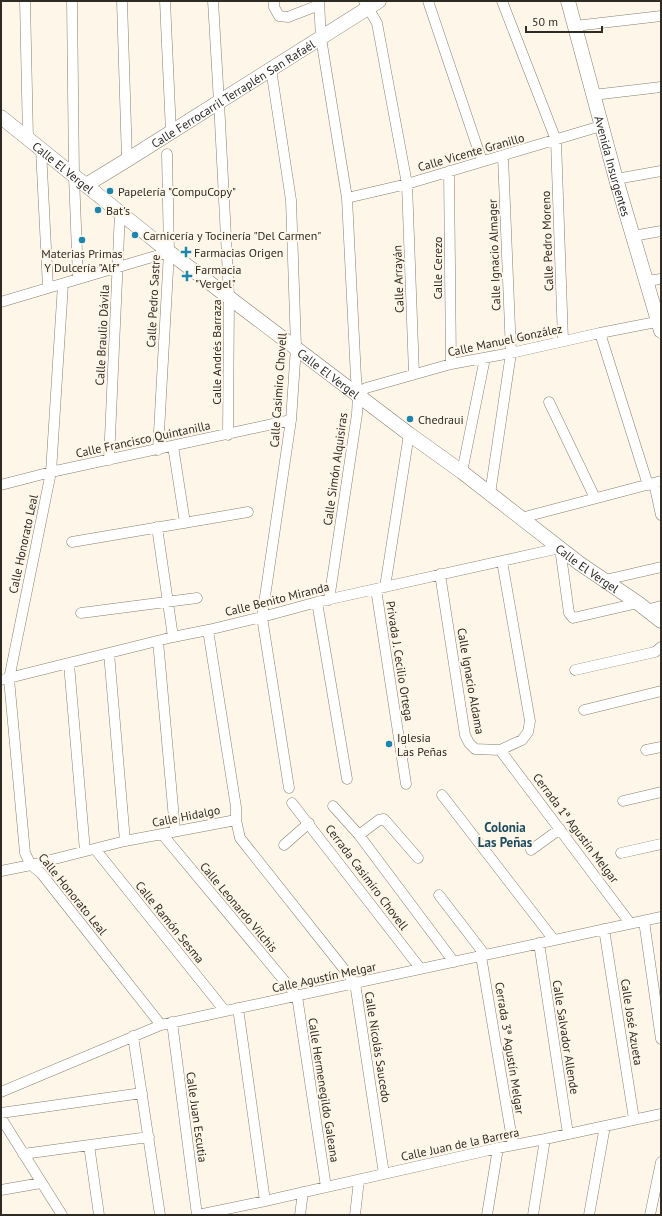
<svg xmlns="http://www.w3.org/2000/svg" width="662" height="1216" font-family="'PT Sans',sans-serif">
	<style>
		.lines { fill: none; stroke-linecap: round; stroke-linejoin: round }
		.street-casing { stroke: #877f6f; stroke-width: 11 }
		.secondary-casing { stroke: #877f6f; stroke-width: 15 }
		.street { stroke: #fff; stroke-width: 10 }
		.secondary { stroke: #fff; stroke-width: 14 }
		.poi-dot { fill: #1d86ae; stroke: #fef7e9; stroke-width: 1.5 }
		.labels { text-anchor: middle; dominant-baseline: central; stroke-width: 4; stroke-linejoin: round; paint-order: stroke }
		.street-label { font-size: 12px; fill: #2e2a24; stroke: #fef7e9 }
		.poi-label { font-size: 12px; fill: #2e2a24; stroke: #fef7e9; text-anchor: start }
		.neighbourhood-label { font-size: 13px; font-weight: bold; fill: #1d4b5f; stroke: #fef7e9 }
	</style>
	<rect width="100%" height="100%" fill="#fef7e9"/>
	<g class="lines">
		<defs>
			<path id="street" d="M25,1L28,138
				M72,1L74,176L78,278
				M122,1L127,160
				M165,1L171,132
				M213,1L219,102L229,296L228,435
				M274,1V7L279,16L288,17L319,5
				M319,1L321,38L347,198L356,378L358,395L357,414L329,600
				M364,1L377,23L407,184L414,374
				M428,1L482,161
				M502,1L556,140L563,341
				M575,26L661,16
				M271,69L291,200L296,347L291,420L262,617L289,788
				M593,95L661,87
				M41,149L48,288
				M449,171L451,364
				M616,179L661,171
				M347,198L407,184L601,126
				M633,236L661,231
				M646,281L661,279
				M63,284L51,472L9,679L25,853L31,865L41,873L161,1025
				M1,302L169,252
				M600,333L648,485
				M358,395L366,388L451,364L511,353L600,333L661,321
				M549,402L595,498
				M173,446L185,523
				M158,450L169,252L167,154
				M109,460L120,212
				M462,472L485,358
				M654,483L661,515
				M1,485L51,472L291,420
				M490,494L511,353L503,156
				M521,518L661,481
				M157,527L173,637
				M72,542L248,512
				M440,574L465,735L469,743L475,749L500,750L522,740L528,732L530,721L502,561
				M605,580L661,567
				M385,587L409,434
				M376,589L406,784
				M317,602L347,779
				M646,610L661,606
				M81,613L197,598
				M208,630L236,807V820L240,838L355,983L384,1174
				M158,641L175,830
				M109,653L125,841
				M69,664L85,851
				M575,670L655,652L661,647
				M1,680L173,637L208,630L262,617L317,602L560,548L569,613L573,618L638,603
				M584,710L661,691
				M500,750L630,923
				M646,750L661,747
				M442,795L554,940
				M623,801L661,792
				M292,803L420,968
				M333,806L359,835L454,962
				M162,834L297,996L326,1187
				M359,835L379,820L384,819L418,858
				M284,845L309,823
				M95,849L225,1011
				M531,850L560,829
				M621,853L661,844
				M1,871L31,865L125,841L236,820
				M439,895L485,955
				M644,921L661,1039
				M604,929L634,1119
				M539,943L568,1134
				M481,956L513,1145
				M238,1008L265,1201
				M172,1022L197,1215
				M133,1036L160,1215
				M1,1092L161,1025L661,917
				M1,1113L142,1093
				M1,1118L62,1215
				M89,1145L99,1215
				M23,1154L149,1137
				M1,1190L41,1183
				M198,1215L265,1201L498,1148L545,1139L661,1114
				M300,1215L303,1192
				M355,1215L359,1180
				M487,1215L498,1148
				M533,1215L545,1139
				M589,1215L605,1126
				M650,1215L661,1162"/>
			<g id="secondary">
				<path id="s1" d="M568,1L616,179L661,331"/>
				<path id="s2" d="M1,117L169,252L409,434L462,472L579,563L638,603L661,621"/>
				<path id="s3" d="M86,185L127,160L379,1"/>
			</g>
		</defs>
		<use href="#street" class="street-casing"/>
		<use href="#secondary" class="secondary-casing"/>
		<use href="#street" class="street"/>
		<use href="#secondary" class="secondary"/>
	</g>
	<g class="poi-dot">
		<circle cx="110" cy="191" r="4"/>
		<circle cx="98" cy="210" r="4"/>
		<circle cx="135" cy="235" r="4"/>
		<circle cx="82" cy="240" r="4"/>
		<path d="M184 246h4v4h4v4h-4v4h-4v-4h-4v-4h4z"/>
		<path d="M185 270h4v4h4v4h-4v4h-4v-4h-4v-4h4z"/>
		<circle cx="410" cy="419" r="4"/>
		<circle cx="389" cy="744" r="4"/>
	</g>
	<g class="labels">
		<g class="street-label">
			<text stroke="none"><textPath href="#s3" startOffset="173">Calle Ferrocarril Terraplén San Rafaél</textPath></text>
			<text transform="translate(471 152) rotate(-16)">Calle Vicente Granillo</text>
			<text stroke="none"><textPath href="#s2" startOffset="80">Calle El Vergel</textPath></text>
			<text stroke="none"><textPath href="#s1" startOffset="171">Avenida Insurgentes</textPath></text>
			<text transform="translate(547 241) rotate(-92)">Calle Pedro Moreno</text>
			<text transform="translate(494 255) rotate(-92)">Calle Ignacio Almager</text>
			<text transform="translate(437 268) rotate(-90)">Calle Cerezo</text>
			<text transform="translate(398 279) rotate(-92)">Calle Arrayán</text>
			<text transform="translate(153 301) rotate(-87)">Calle Pedro Sastre</text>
			<text transform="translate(102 335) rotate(-87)">Calle Braulio Dávila</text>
			<text transform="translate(505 340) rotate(-12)">Calle Manuel González</text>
			<text transform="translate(216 352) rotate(-90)">Calle Andrés Barraza</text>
			<text stroke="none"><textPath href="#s2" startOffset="416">Calle El Vergel</textPath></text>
			<text transform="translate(278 390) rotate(-86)">Calle Casimiro Chovell</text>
			<text transform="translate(143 439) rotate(-12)">Calle Francisco Quintanilla</text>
			<text transform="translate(335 469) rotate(-82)">Calle Simón Alquisiras</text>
			<text transform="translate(23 544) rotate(-78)">Calle Honorato Leal</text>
			<text stroke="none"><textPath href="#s2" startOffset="740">Calle El Vergel</textPath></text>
			<text transform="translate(277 599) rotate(-14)">Calle Benito Miranda</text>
			<text transform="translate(400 661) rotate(81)">Privada J. Cecilio Ortega</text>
			<text transform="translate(471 681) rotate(80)">Calle Ignacio Aldama</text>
			<text transform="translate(186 816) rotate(-11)">Calle Hidalgo</text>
			<text transform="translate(576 828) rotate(53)">Cerrada 1ª Agustín Melgar</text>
			<text transform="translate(367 877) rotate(53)">Cerrada Casimiro Chovell</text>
			<text transform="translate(73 894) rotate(51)">Calle Honorato Leal</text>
			<text transform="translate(239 907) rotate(50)">Calle Leonardo Vilchis</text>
			<text transform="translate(170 922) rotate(51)">Calle Ramón Sesma</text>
			<text transform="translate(324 977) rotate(-12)">Calle Agustín Melgar</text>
			<text transform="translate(632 1022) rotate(81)">Calle José Azueta</text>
			<text transform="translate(566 1037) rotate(81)">Calle Salvador Allende</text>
			<text transform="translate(378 1047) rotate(81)">Calle Nicolás Saucedo</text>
			<text transform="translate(510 1048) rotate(81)">Cerrada 3ª Agustín Melgar</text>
			<text transform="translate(324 1090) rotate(81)">Calle Hermenegildo Galeana</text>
			<text transform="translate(197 1117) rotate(82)">Calle Juan Escutia</text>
			<text transform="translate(460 1144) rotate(-12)">Calle Juan de la Barrera</text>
		</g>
		<g class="poi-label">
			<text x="118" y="191">Papelería "CompuCopy"</text>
			<text x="106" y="210">Bat's</text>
			<text x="143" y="235">Carnicería y Tocinería "Del Carmen"</text>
			<text x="194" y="252">Farmacias Origen</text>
			<text x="82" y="253" text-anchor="middle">Materias Primas<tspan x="82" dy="14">Y Dulcería "Alf"</tspan></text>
			<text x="195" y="269">Farmacia<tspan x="195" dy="14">"Vergel"</tspan></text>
			<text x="418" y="419">Chedraui</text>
			<text x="397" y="737">Iglesia<tspan x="397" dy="14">Las Peñas</tspan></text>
		</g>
		<g class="neighbourhood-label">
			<text x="505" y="827">Colonia<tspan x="505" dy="15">Las Peñas</tspan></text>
		</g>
	</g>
	<rect width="662" height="1216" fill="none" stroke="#2e2a24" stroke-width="4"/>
	<path d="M526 26v6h76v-6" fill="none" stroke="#2e2a24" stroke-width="2"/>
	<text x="532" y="26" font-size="12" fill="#2e2a24" stroke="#fef7e9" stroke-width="3" paint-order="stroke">50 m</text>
</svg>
